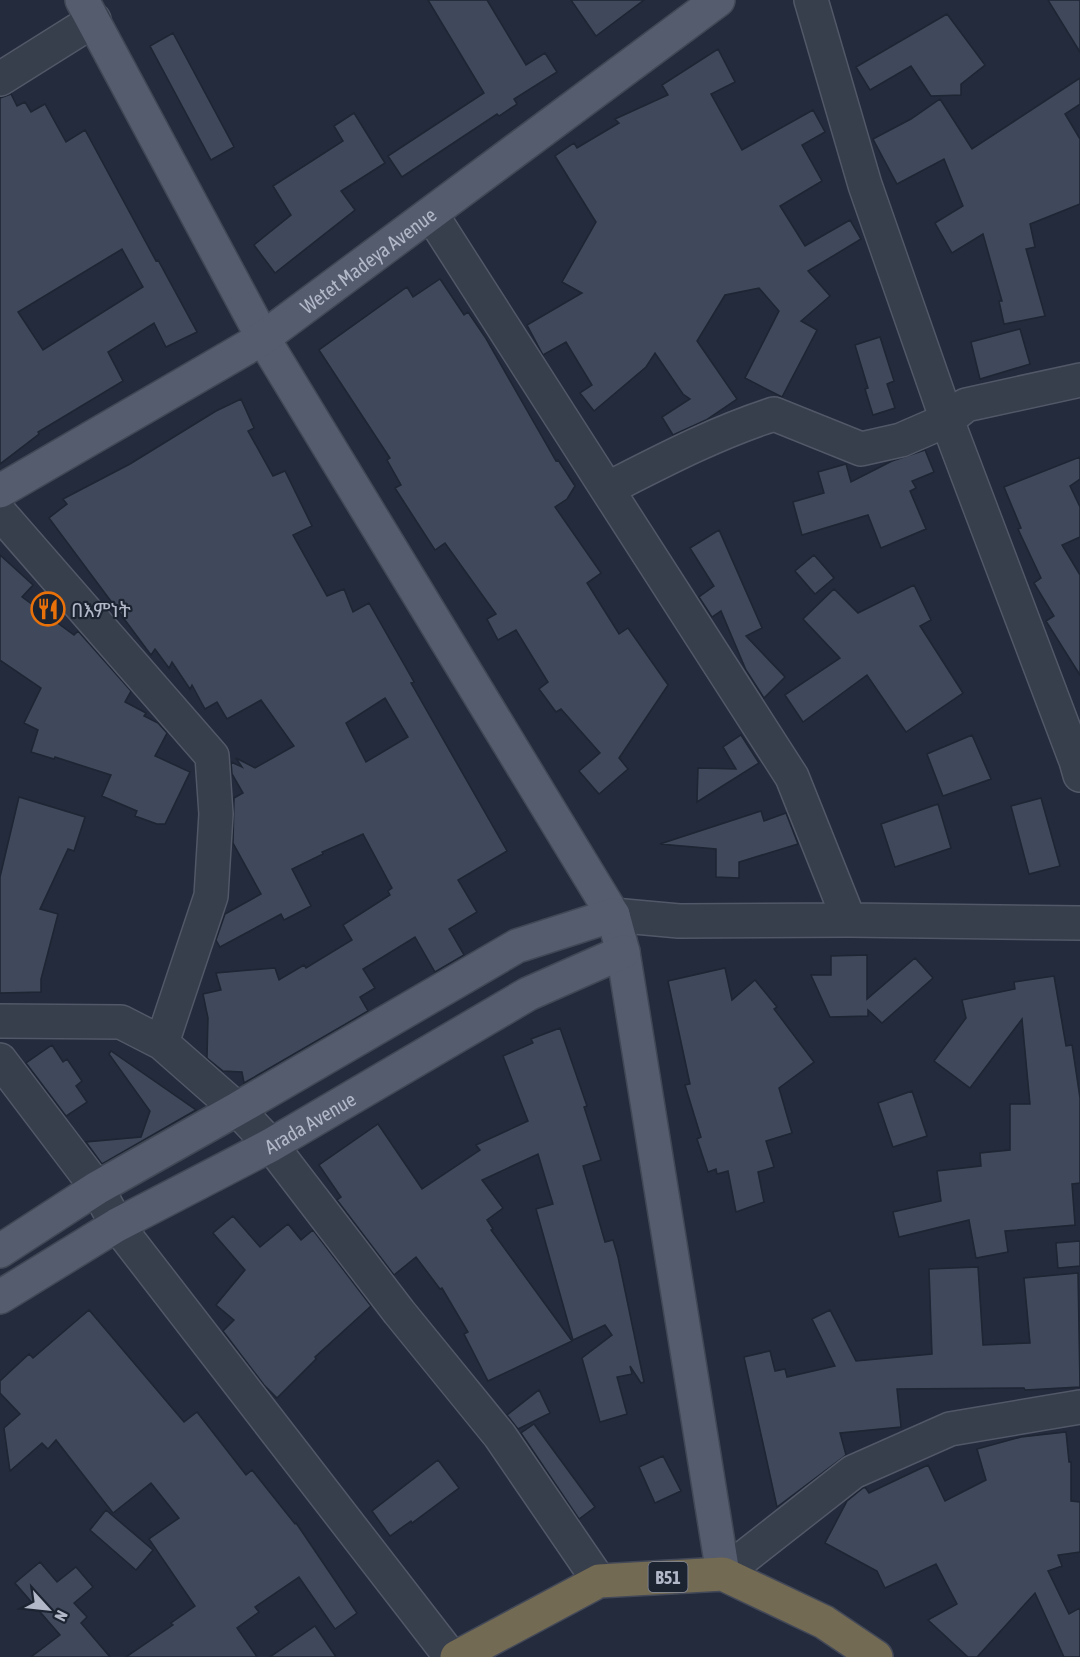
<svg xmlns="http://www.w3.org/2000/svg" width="1080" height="1657" font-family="'Asap Condensed','Noto Sans Ethiopic',sans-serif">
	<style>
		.building { fill: #3f495b; stroke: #1e2533; stroke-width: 1.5; fill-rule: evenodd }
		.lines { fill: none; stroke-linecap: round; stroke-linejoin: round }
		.minor-casing { stroke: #525867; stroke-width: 36 }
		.major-casing { stroke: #404755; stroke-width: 36 }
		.highway-casing { stroke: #424857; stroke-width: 36 }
		.minor { stroke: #373e4c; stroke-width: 33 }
		.major { stroke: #555c6d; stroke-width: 33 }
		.highway { stroke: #736a54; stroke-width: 33 }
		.labels { text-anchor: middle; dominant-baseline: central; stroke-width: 4.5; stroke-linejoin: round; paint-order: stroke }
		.shield { fill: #1c2331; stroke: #858b9b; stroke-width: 1.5 }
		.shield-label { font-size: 18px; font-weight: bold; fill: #b2b8c8 }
		.street-label { font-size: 20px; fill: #b2b8c8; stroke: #1c2331 }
		.poi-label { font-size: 20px; fill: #b2b8c8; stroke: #1c2331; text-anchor: start }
	</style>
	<rect width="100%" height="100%" fill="#232b3c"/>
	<path class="building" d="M428,0H487L526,65L545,53L557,72L514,99L517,104L499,116L497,114L402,177L388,156L484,93Z
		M571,0H644L596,36Z
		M1048,0H1080V52Z
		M947,14L985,65L961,84V95L931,96L911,66L870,90L856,67Z
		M173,33L234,147L211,160L150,46Z
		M718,49L735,82L711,94L742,150L813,110L825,132L802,145L822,181L780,206L805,246L850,220L861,239L808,271L830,296L801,321L817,330L782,397L745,378L779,311L759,288L725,295L697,341L737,399L706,420L673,435L662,417L690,399L683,394L655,353L646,367L594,411L580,393L592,385L566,342L543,355L527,325L582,293L562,282L596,222L555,156L574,143L577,148L619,123L615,119L668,95L662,85Z
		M1080,78V104L1065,114L1080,139V204L1030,224L1035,247L1026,249L1045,316L1004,324L999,301H1002L983,234L952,253L935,223L963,206L944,159L897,184L873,139L911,119L940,99L972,149Z
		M11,94L17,106L25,102L31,112L45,104L66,142L85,130L156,261L158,260L197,332L166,347L154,323L108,352L123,381L38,432L39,434L0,464V98ZM122,249L143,287L43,350L18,312Z
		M354,113L385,163L341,191L355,210L275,273L254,245L291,215L273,186L343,141L334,126Z
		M440,279L464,315L468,312L485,337L556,461L558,460L575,486L567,499L555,507L601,573L587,583L619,634L628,628L668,685L619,758L628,769L599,794L579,771L600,753L561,709L556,712L539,689L548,682L516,630L498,640L487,619L496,614L445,543L435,550L395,488L401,485L387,460L390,458L319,350L407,287L413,297Z
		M1020,329L1030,364L980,379L971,342Z
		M880,337L894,381L887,384L895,408L873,415L865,389L868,388L855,345Z
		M241,399L254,428L248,431L273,476L285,471L312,526L293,535L327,596L344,589L353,612L369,603L414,682L411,683L507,851L458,880L477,912L449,929L464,955L435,972L415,937L363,969L375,988L360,997L368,1011L244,1083L242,1072L223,1071L207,1058L208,1018L203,994L221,990L216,973L275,968L279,980L304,965L306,968L352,940L343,925L390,895L388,891L392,888L363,834L322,852L323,854L292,869L311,906L284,920L281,914L220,947L216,940L225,914L261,894L233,843L234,798L243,793L232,774L231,762L242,767L236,758L255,768L294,746L261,700L227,719L217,702L205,709L192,685L190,689L172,662L169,668L155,649L151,655L49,518L67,504L63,499L130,464L216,411ZM385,698L408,737L366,762L346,723Z
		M925,450L934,472L912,481L916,488L910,491L926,529L881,548L868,515L802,535L793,502L824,493L818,472L846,464L851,482L892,461Z
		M1080,457V479L1070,486L1080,507V537L1062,545L1080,575V675L1046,621L1054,616L1034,583L1041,578L1018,529L1021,528L1004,487Z
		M719,530L762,628L746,636L785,677L764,698L746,670L721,611L712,617L699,597L714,586L690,548Z
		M0,555L33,585L22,597L74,635L78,631L131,691L125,702L146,713L144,716L158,723L167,733L155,756L190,772L165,824H157L135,816L137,811L102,796L111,775L55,757L54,759L31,752L38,730L24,723L41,688L0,660Z
		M814,555L834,578L815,594L795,571Z
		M914,585L931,620L920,626L963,693L906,732L867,675L803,722L785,695L840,658L803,619L834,589L858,613Z
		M741,735L759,763L697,802L698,768L736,769L723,747Z
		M972,735L991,779L943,796L927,754Z
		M19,797L85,817L74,851L68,849L40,909L58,914L41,979V992L0,993V877Z
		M1041,798L1060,866L1029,874L1011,806Z
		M938,804L951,848L895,867L881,824Z
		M761,811L764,821L786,813L798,844L739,862V878L716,877V849L660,844Z
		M867,955V999L915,958L933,978L882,1023L868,1010V1016L830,1017L811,975H831V956Z
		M725,968L732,1000L755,980L777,1007L774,1009L814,1062L779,1088L792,1133L766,1141L774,1167L758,1172L764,1202L736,1212L728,1171L717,1174L716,1169L708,1172L697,1139L701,1137L685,1085L690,1084L668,981Z
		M1054,976L1066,1046L1072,1045L1080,1098V1183L1072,1184L1075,1225L1005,1231L1008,1252L976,1258L969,1220L899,1237L893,1212L941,1201L937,1171L981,1166L980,1153L1010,1150V1104H1030L1022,1019L970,1088L934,1061L966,1018L962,1000L1015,989L1014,982Z
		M560,1028L587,1106L584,1107L601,1160L583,1166L605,1242L613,1240L618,1257L644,1382L641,1383L630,1366L632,1374L617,1377L627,1414L600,1422L582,1358L612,1335L605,1325L573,1340L536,1209L553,1204L538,1154L482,1180L503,1208L487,1220L493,1229L491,1230L572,1341L488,1381L464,1334L468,1332L442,1288L440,1289L416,1257L394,1275L337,1200L341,1197L319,1165L378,1124L422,1189L480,1150L476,1145L528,1121L503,1056L533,1043L531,1039Z
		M52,1045L63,1062L67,1059L82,1081L76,1086L87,1102L66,1116L26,1063Z
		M111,1051L196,1110L102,1164L86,1142L141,1137L150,1111L109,1054Z
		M912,1091L927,1136L893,1147L878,1103Z
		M233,1216L260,1247L288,1224L301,1240L313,1230L371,1306L315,1357L316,1359L277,1398L264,1385L223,1331L234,1320L216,1305L245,1270L213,1233Z
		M1080,1241V1266L1058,1268L1056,1243Z
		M978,1267L983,1345L1030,1343L1024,1278L1078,1273L1080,1387L1025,1390L1024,1388L897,1389L901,1427L840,1433L846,1455L777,1507L744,1357L770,1351L775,1371L785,1369L787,1377L835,1366L812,1319L830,1310L856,1361L932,1354L929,1269Z
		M89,1310L184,1422L197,1412L246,1475L252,1470L295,1524L296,1523L357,1613L335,1629L299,1577L255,1607L259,1612L237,1628L257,1657H126L173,1625L171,1623L195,1606L149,1539L179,1518L151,1483L113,1513L56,1440L48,1449L42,1443L10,1471L4,1428L20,1414L0,1393V1381L29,1354L33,1358Z
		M539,1390L550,1413L518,1429L507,1415Z
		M534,1424L595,1507L579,1519L521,1433Z
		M1066,1432L1069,1462H1071V1501L1080,1502V1552L1058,1555L1062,1566L1048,1571L1069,1614L1080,1608V1657H1064L1035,1593L977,1657H968L928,1620L957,1604L936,1564L885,1588L877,1571L825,1543L847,1501L863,1488L865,1487L869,1493L928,1465L945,1501L986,1480L977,1449L1021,1437Z
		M663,1456L681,1491L655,1503L639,1467Z
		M438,1460L459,1488L412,1523L411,1521L390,1536L372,1511Z
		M106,1510L153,1550L136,1570L90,1530Z
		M40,1562L57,1582L76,1567L93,1587L74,1603L87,1617L81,1623L110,1657H31L60,1635L15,1583Z
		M315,1626L336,1657H270Z"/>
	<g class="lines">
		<defs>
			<path id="minor" d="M811,0L865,185L947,420L1076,761L1080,775
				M0,79L94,20
				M431,214L607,489C662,461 715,433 774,414L861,449L901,440L947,420L966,405L1080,380
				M607,489L792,777L849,920
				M0,513L212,756L216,814L211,896L162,1043
				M613,915L679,921L849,920L1080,923
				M0,1021L121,1022L162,1043L237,1109L271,1145L399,1312L500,1436L599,1581
				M0,1060L97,1188L117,1225L451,1657
				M723,1574L853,1472L950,1429L1080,1407"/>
			<g id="major">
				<path d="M82,0L263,338L613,915L623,952L723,1574"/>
				<path id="s1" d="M0,491L263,338L718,0"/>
				<path d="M0,1251L97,1188L237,1109L517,946L613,915"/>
				<path id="s2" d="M0,1297L117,1225L271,1145L528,994L623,952"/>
			</g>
			<path id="highway" d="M457,1657L599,1581L723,1574L824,1622L876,1657"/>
		</defs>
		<use href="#minor" class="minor-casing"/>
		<use href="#major" class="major-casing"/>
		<use href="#highway" class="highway-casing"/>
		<use href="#minor" class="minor"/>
		<use href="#major" class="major"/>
		<use href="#highway" class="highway"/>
	</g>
	<defs>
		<symbol id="restaurant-ring" viewBox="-11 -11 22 22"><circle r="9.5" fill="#1c2331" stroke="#e8710a" stroke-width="1.5"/><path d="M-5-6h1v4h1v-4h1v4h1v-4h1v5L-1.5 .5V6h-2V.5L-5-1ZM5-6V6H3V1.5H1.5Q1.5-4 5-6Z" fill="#e8710a"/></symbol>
	</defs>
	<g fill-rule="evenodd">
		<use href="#restaurant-ring" x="29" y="590" width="38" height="38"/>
	</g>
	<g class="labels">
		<rect class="shield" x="648.5" y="1562" width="39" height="30" rx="4.5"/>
		<g class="shield-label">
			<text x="668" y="1577">B51</text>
		</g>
		<g class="street-label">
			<text stroke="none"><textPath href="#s1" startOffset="435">Wetet Madeya Avenue</textPath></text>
			<text stroke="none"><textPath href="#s2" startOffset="356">Arada Avenue</textPath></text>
		</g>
		<g class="poi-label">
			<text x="71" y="609">በእምነት</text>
		</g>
	</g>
	<g transform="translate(48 1609) rotate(117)" stroke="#1c2331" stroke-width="4.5" paint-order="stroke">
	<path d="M0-4.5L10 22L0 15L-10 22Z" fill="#b2b8c8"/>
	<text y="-9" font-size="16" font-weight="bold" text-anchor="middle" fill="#b2b8c8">N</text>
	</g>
</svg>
